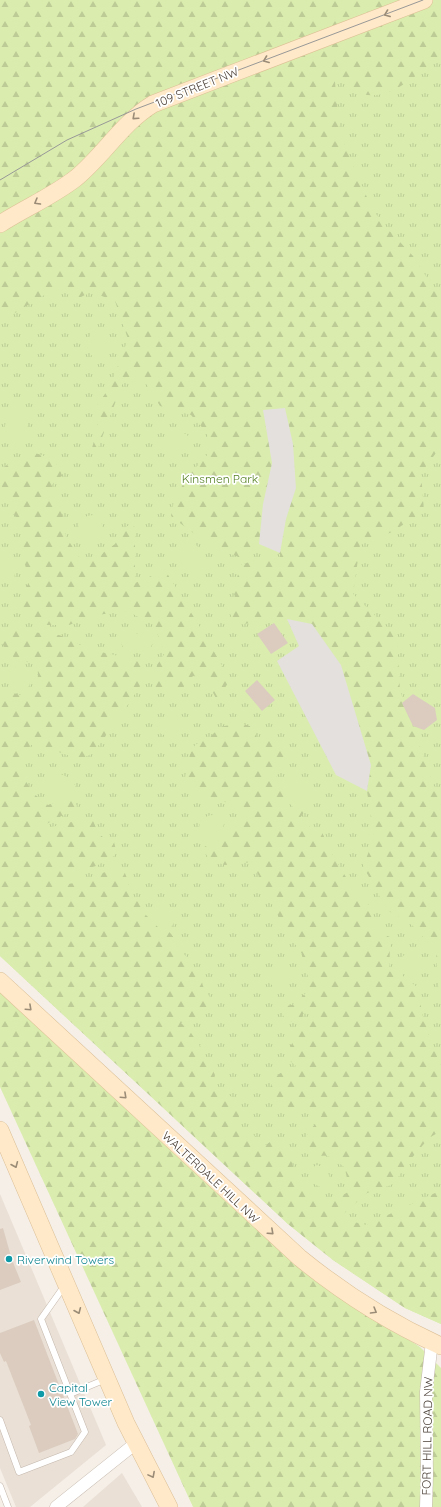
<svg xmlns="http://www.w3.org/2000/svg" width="441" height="1507" font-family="Quicksand,sans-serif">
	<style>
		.residential { fill: #eae0d6 }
		.grass { fill: url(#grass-tufts) }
		.forest { fill: url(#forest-firs) }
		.pitch { fill: #daedae }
		.parking { fill: #e3e0dd }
		.building { fill: #dbccbf }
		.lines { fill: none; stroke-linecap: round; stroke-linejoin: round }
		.service-casing { stroke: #c5b8ad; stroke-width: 7 }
		.minor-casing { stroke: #c5b8ad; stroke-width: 13 }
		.secondary-casing { stroke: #dcbf96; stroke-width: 18 }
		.service { stroke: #fff; stroke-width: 6 }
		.minor { stroke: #fff; stroke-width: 12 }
		.secondary { stroke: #ffe9c8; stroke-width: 17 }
		.tram { stroke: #989898; stroke-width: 1 }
		.oneway { stroke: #9b8c78 }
		.culture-dot { fill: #0f9aa8; stroke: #fff; stroke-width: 1.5 }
		.labels { text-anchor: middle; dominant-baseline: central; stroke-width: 3.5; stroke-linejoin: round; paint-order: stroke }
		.street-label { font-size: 12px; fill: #4a3f36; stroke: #fff }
		.park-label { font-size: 12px; fill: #558123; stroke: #fff }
		.culture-label { font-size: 12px; fill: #0d838f; stroke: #fff; text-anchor: start }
	</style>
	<defs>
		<pattern id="grass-tufts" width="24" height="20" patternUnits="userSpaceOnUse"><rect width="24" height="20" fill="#daedae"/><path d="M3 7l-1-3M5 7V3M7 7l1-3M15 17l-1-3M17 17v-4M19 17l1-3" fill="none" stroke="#bdcc96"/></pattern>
		<pattern id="forest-firs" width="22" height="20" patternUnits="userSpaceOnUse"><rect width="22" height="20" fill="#daedae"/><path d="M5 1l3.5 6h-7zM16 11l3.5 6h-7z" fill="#bdcc96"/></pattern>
	</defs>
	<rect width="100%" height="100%" fill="#f5efe8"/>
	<path class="residential" d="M0,1194L106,1445L30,1507H16L0,1468Z
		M122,1473L142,1507H83Z"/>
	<path class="grass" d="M0,0H441V1324L405,1308L333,1260L288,1224L0,956Z"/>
	<path class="forest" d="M0,0H441V56C417,74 386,107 354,91C346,87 340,77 334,72L340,134L372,209L387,228L413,256L441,300V452L436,453L421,473L424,511L392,532L360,545L353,594L397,637L400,691L441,805V1002L439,996L436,951L412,925L387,910L363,866L374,839L367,791L371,765L312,624L287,619L234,625L230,613L236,609V599L232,589C237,581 238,572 242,564L254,561L259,558H280V554L258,545L241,558C215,549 192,533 171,516L175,496L192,472L208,454L207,433L191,415L160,406L145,382L125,377L98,448L90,455L98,427L97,405L110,387L128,339L115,301L91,292L77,299L56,288L0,322Z
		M31,452C46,456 59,460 62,476L55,480L52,485V493L62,513L66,537L82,561L97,560L104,552L115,544L124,528L133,523L135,529V583L165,570L203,632L230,680L217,700L205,678L193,676L181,690L152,692L157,665L165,653L154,625L127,611L97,615L69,625H35L17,611L20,597L30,581L22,555V529L6,498L0,482V471C7,464 21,455 31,452Z
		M9,631H23L59,635L73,640L84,648L140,661L144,680L123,712L114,720L104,739L91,754L81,759C64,755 49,747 31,745L22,754L16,765L33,793L48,805L59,801L72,800L77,806C72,812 50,821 42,827C53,830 77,818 92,818C98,832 98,837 114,842L116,850L114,856L96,866L75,872L71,878H66L61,881L62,884C79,886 114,865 123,868L128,881L129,893C134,897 140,901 142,907C144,910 143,913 146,915C158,928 174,927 178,949L188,958L195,968L199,971L203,986L212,1001C202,1018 197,1017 181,1023L189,1030L202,1049L203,1055L208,1060L215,1075L213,1085C238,1098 239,1103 240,1129L246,1128L256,1137L261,1149L271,1141C291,1154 293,1158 295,1182L306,1186L329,1213L328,1210L335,1199L350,1191C348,1185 346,1171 344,1167C342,1165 338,1162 336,1161C321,1148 315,1166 301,1147C304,1137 315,1124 322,1115C311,1111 303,1103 292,1109L279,1102L270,1092C271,1078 279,1071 293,1069L296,1066L290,1061L287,1053L301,1026L311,1016L308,1013L303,1014L301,1022C293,1024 284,1019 281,1012L284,1006L292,1005L306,993L308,977L302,954L285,930L252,862L225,865L209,860L203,848L242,821L239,805L206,798L200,794L185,778L190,754L195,745L211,736L220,727L239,723L257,728L256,738H281L285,739L287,749L277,776L276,784L301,779L296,796L285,806L289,808H305V811L300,818L310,824V829L321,830L332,854L352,887L373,910L374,929L377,932L390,937C392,943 391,944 390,950C389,958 391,962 388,970L393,973H402L403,976L417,987L423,1017L425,1018L428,1034L441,1066V1127L439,1132L429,1138L404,1167L399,1176L391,1185L367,1193L339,1218L366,1225L435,1193L441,1189V1324L405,1308L333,1260L288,1224L0,956V689L27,697L37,691L38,673L35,663C20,662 8,657 2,643Z
		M0,991L341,1295L420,1347L441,1368V1507H193L0,1087Z"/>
	<path class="pitch" d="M98,330L105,333C108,341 104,349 99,356H92C85,349 88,341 91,333Z
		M17,411L22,412C30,422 30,436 18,443C15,442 11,440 9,438C0,429 7,415 17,411Z
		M181,433L186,434L191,439C189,449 183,457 172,454L168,447L173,436Z
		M93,515C108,521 103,538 92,546H85C75,535 75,516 93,515Z
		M193,543C202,549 204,555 207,565L197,573C180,571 171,547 193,543Z
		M0,555C12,559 18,571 13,582L8,584L0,580Z
		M132,633L144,634L151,638L153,642L151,647C140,653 127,658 121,643C123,637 126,635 132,633Z
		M14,667C30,667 37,684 22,693C12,690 9,683 8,674Z
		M175,715L184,717L189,725L187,731C177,736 172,737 161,734L157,727C161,717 165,717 175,715Z
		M296,771C308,780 313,792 309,807L302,810C300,810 298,810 296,809C284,803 278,777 296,771Z
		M53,774C63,774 69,776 75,785V793L70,798C58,798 46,792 47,779Z
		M211,815L218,817L224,823C223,830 222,833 216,836C199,844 191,820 211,815Z
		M164,902C177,910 180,922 166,931C150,927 145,906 164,902Z
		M411,950C428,952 426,974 415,981C405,976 402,970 400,959L407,952Z
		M275,967L288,968L291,973V979C286,987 278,988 270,984L266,978L268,970Z
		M317,1165C327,1168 330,1173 330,1183L326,1189C316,1186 306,1180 310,1169Z"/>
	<path class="parking" d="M285,408L293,444L296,488L286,519L280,553L259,544L263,504L272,463L263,410Z
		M287,619L312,624L341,665L371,765L367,791L336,775L277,661L299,646Z"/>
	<path class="building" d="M274,623L288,643L271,654L257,634Z
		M257,680L275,700L262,711L245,691Z
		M413,694L435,708L437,720L424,730L413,726L402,703Z
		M3,1228L12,1260L21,1282L0,1290V1229Z
		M34,1320L78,1434L75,1439L39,1453L29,1426L31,1425L6,1361L4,1362L0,1353V1333Z"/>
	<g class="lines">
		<defs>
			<path id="service" d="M70,1394L106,1379
				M0,1420L19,1472L71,1452L85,1432L41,1319L65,1285
				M0,1486L8,1507"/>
			<path id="minor" d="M56,1507L136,1443
				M426,1507L427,1475L426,1392L432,1342"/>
			<path id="secondary" d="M0,224C25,208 53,196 76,178C104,155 122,123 153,104L424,0
				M0,981L300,1258C343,1293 390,1323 441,1346
				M0,1130L126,1423L169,1507"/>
		</defs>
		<use href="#service" class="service-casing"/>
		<use href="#minor" class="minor-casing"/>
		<use href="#secondary" class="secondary-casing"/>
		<use href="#service" class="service"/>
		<use href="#minor" class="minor"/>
		<use href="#secondary" class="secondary"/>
		<path class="tram" d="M0,180L67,140L136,109L423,0"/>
	</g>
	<defs><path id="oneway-chevron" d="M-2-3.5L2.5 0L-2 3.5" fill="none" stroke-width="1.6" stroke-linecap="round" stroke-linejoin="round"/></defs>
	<g class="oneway">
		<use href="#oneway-chevron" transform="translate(387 14) rotate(159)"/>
		<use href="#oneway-chevron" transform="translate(266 60) rotate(159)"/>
		<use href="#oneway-chevron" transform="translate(135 117) rotate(138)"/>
		<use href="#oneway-chevron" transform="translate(37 202) rotate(150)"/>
		<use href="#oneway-chevron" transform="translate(29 1008) rotate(43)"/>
		<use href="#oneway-chevron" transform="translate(124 1096) rotate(43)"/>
		<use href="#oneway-chevron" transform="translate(15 1165) rotate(67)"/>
		<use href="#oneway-chevron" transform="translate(271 1232) rotate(42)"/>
		<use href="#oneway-chevron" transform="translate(78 1311) rotate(67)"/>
		<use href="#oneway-chevron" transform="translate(374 1311) rotate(30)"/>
		<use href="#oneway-chevron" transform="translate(152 1475) rotate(62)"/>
	</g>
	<g class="culture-dot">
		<circle cx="9" cy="1259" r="4"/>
		<circle cx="41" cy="1394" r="4"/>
	</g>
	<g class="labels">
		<g class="street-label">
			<text transform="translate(197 87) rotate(-22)">109 STREET NW</text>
			<text transform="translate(211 1177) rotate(43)">WALTERDALE HILL NW</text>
			<text transform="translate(427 1436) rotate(-89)">FORT HILL ROAD NW</text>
		</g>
		<g class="park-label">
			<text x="220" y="478">Kinsmen Park</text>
		</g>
		<g class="culture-label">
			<text x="17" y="1259">Riverwind Towers</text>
			<text x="49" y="1387">Capital<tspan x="49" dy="14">View Tower</tspan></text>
		</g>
	</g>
</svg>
